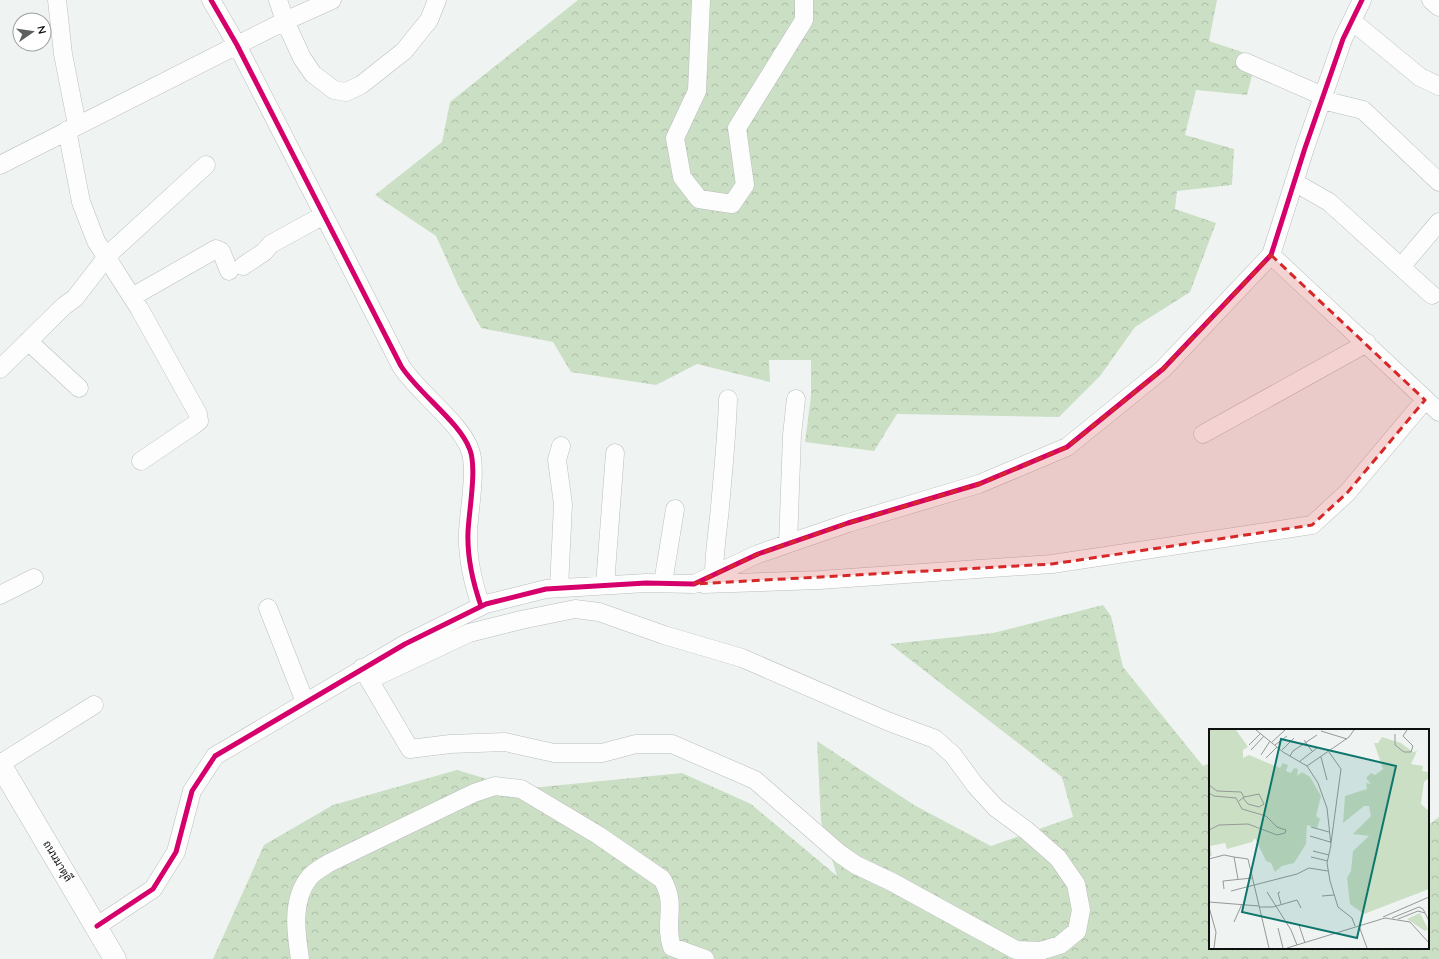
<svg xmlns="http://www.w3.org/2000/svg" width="1439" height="959" font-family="Quicksand,Sarabun,sans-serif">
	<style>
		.forest { fill: url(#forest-crowns) }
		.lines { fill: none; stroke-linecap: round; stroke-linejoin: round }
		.minor-casing { stroke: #babebd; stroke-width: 19 }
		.major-casing { stroke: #babebd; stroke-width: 23 }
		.minor { stroke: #fdfdfd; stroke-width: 18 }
		.major { stroke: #fdfdfd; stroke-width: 22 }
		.cycleway-casing { stroke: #fff; stroke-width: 8 }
		.cycleway { stroke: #d6006c; stroke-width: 5 }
		.marked { fill: #d62828; fill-opacity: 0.2; stroke: #d62828; stroke-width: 3; stroke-dasharray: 8 5; stroke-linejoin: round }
		.labels { text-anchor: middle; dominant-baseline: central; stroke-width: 3; stroke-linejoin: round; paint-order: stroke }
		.street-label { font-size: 11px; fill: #0d100f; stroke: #fff }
		.inset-road { fill: none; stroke: #959998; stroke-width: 1 }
		.view { fill: #0f766e; fill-opacity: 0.15; stroke: #0f766e; stroke-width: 2 }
		.inset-edge { fill: none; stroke: #0d100f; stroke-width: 2 }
	</style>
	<defs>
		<pattern id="forest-crowns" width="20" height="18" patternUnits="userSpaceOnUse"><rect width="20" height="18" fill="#cbdfc4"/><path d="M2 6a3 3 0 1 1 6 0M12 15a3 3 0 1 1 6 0" fill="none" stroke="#adbea7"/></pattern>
	</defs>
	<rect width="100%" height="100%" fill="#eff4f3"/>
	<path class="forest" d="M578,0H1217L1209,41L1257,57L1247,95L1196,90L1185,135L1234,149L1232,185L1177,191L1175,209L1216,223L1190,292L1135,327L1100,376L1059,417L897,414L874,451L805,442L811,396V360H769L770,382L697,364L656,385L571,372L553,342L481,328L459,287L436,236L375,195L442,142L450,102Z
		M1103,605L1111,616L1123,667L1203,766L1210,763V948H1428V825L1439,817V959H213L264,845L333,805L457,770L521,789L682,773L751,804L837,876L821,821L817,741L914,805L991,846L1073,817L1062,777L890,644L993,633Z"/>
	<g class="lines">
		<defs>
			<path id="minor" d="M57,0L63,54L77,125
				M211,0L237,45L401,366C418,393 460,422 470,450C477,469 469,510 468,532C467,557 473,583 481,606
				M278,0L285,21L302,58L313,74L334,90L346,92L361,85L404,51L429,20L437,0
				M701,0L697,91L675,138L682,177L699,199L732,204L745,185L737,128L804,20V0
				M1431,0L1439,7
				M1352,21L1420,77L1439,86
				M1245,62L1323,96
				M1322,100L1363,110L1439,182
				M67,130L81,202L96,241L139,308L198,414L199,421L194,425L141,461
				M0,165L285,21L332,0
				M1294,182L1329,202L1432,295
				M1271,255L1439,412
				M243,266L264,252L271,244L324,215
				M1401,267L1439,222
				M132,297L216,249L221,251L229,271
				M28,341L79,388
				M0,369L64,306L75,298L109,254L206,165
				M1203,434L1367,343
				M788,544L792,435L796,399
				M714,575C714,552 718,530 720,507C723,471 727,435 728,399
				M663,583L675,509
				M703,584L820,580L1052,564L1312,525L1347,493L1425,400
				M605,585L615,453
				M559,588L563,504L557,460L561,446
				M0,595L34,578
				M268,608L305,702
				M362,668L410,749L450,744L505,742L554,753H602L636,744H672L755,780L840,854L856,865L892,882L1016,950L1040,951L1060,945L1077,931L1081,910L1076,884L1058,858L1026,830L996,808L975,785L953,755L935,739L887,721L742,658L664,635L599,612L575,609L521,620L469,633L369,680
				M0,764L94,705
				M97,926L153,889L176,852L192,791L215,756L405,644L486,604L546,589L646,583L694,584L758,554L848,523L979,484L1067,447L1163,369L1271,255L1305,148L1343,39L1362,0
				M300,959C296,933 291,900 309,878C313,872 323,867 329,863L474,793L495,786L521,789L598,835L662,879C678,906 663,921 672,947L705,959"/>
			<path id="major" d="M0,764L115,959"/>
		</defs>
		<use href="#minor" class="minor-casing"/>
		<use href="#major" class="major-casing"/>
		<use href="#minor" class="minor"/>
		<use href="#major" class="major"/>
		<defs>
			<path id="cycleway" d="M211,0L237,45L401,366C418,393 460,422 470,450C477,469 469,510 468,532C467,557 473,583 481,606
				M97,926L153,889L176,852L192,791L215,756L405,644L486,604L546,589L646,583L694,584L758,554L848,523L979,484L1067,447L1163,369L1271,255L1305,148L1343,39L1362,0"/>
		</defs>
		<use href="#cycleway" class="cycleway-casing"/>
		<use href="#cycleway" class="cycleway"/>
	</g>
	<path class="marked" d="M1271,255L1425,400L1347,493L1312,525L1052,564L694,584L758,554L848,523L979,484L1067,447L1163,369Z"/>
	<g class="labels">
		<g class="street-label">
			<text transform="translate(58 861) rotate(59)">ถนนมาตุลี</text>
		</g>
	</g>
	<g transform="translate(1209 729)">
		<rect width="220" height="220" fill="#eff4f3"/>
		<path d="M0,1H27L39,18L34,21V29L40,26L71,39L74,34L79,36L77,42L82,44L85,39L89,40L88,47L93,43L101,48L112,67L107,87L111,90L108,99L98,96L97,115L85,134L73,137L66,143L62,134L57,132L46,109L43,113L18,120L16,114L1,117L3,126L0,128ZM173,8L192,14L204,23L208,22L202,35L214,37L213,42L219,43L220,49L215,53L212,75L220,82V160L155,185L141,175L138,149L142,142L144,122L160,107L144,105L162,87L160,77H155L134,94L136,67L158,60L157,54L162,55L157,49L162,44L166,46L174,40L165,14H169Z" fill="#cbdfc4"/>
		<path d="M211,184L219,200L216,202L198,190Z" fill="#cbdfc4"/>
		<path class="inset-road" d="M47,1L74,23L98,37L109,54L118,79L122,116L118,134L121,152L129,178L143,189L146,197M112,2L138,10M186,5V16L195,23H202L204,17L194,7L198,1M95,11L103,22M63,13L76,1M40,16L52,4M66,16L78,7M42,21L55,7M73,21L85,9M120,23L132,40L122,114M52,26L61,12M81,27L84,22L108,6M112,28L118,51M57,29L68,18M90,33L108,19M98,37L140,8L145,1M0,56L8,62L32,63L35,68L30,72M0,64L5,67L27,69L33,80L57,87L68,98L77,101L76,104L68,106L39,95L10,96L0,101M34,69L39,75L50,78L55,75L50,65L35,68M102,98L120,103M101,107L121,113M104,122L120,126M102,128L119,132M0,130L15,126L25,128M29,150L25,128L39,130L60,219M15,160L14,152L43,149M22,162L88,145L100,139L119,142M58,163L82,201L88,216M71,163L69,164L72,175M113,167L125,166M0,173L50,177M0,178L7,203L5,219M50,178H64L88,171L92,179M174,188L220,168M183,189L210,178L214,180L220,192M189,190L209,182L216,184M25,193L33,175M90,196L96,214M150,197L158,219M69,199L74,219M78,219L176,189L201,193L220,214"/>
		<path class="view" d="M72,10L187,37L148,209L33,183Z"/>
		<rect width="220" height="220" class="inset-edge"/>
	</g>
	<g transform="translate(32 32) rotate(77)"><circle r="19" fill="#ffffff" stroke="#9e9f9f"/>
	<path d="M0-3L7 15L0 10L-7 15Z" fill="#5c605f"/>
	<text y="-6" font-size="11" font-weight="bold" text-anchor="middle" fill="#0d100f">N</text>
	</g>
</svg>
